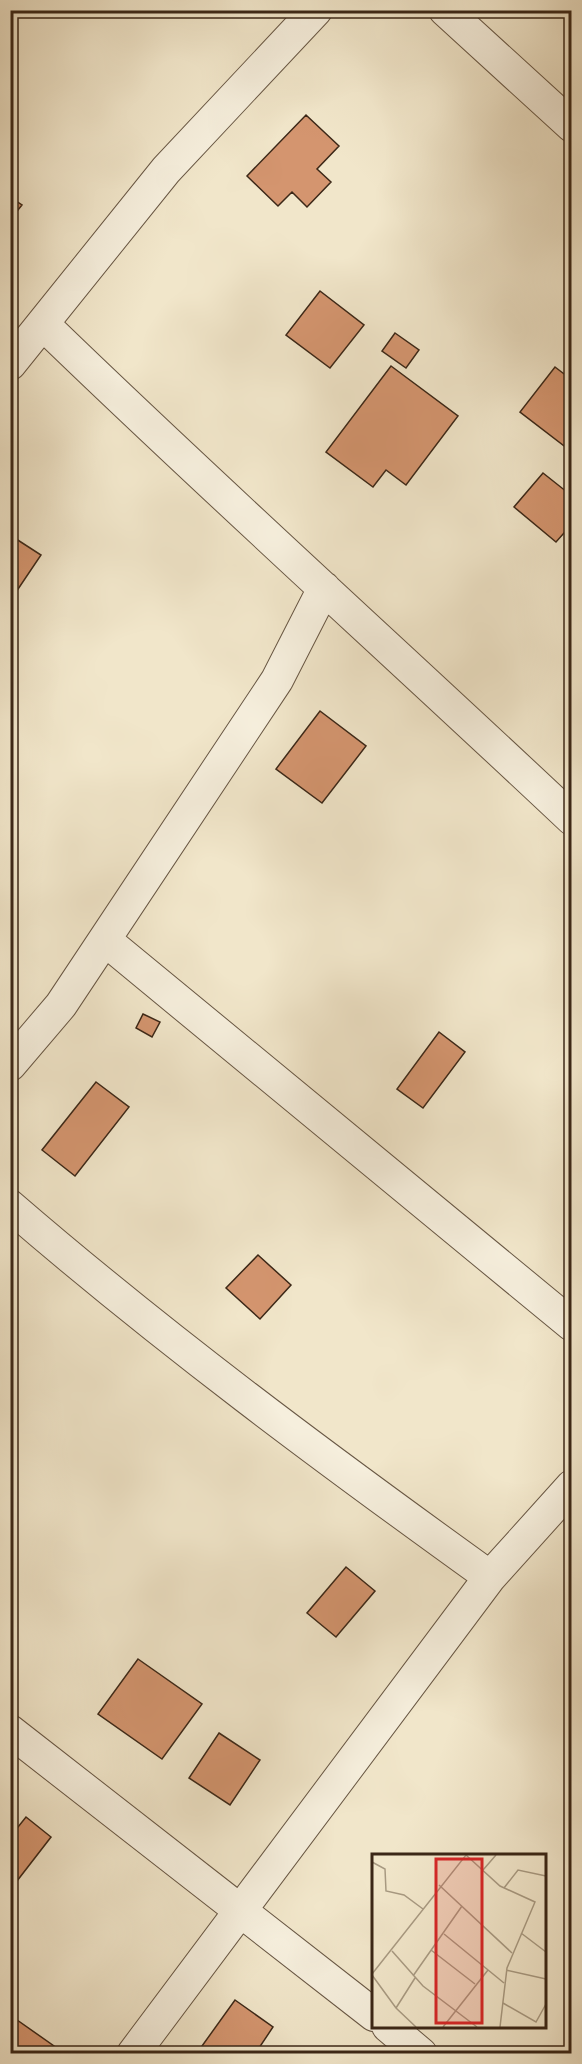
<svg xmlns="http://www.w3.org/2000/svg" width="582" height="2064" font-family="Alegreya,serif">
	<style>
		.building { fill: #d4956f; stroke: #3b2717; stroke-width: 1.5 }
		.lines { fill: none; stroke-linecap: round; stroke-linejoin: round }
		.street-casing { stroke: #685744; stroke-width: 34 }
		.street { stroke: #f6efdd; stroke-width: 32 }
		.inset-road { fill: none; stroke: #a89a82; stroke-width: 1.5 }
		.view { fill: #d62828; fill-opacity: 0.15; stroke: #d62828; stroke-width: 3 }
		.inset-edge { fill: none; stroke: #3b2717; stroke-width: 3 }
	</style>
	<rect width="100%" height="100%" fill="#f1e6ca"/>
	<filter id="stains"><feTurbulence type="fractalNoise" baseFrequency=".00333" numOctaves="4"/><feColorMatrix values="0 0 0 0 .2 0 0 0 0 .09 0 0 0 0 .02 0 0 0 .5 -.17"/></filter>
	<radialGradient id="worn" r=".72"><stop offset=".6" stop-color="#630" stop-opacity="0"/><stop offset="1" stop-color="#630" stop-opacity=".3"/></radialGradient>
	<path class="building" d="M306,115L339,146L317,169L331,182L307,207L292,192L278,206L247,176Z
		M10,197L22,205L10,220Z
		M320,291L364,325L330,368L286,335Z
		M395,333L419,350L406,368L382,351Z
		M391,366L458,416L406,485L386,470L373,487L326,452Z
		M555,367L572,380V452L520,412Z
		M543,473L572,496V524L556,542L514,507Z
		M10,535L41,555L10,601Z
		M320,711L366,746L322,803L276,769Z
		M143,1014L160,1022L152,1037L136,1028Z
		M439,1032L465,1052L423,1108L397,1089Z
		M96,1082L129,1107L75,1176L42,1150Z
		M258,1255L291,1285L260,1319L226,1288Z
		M346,1567L375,1591L336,1637L307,1613Z
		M138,1659L202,1704L162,1759L98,1714Z
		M219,1733L260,1760L230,1805L189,1778Z
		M26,1817L51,1837L10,1890V1837Z
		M235,2000L273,2027L255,2054H198L197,2053Z
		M10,2015L64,2053L10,2054Z"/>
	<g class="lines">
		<defs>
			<path id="street" d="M445,10L572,126
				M43,324C216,492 396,653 572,819
				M10,364L166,170L316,10
				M105,940L572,1325
				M10,1065L61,1005L277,680L324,588
				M10,1206C164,1339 326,1459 490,1577
				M10,1731L374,2015
				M388,2026L421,2054
				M133,2054L490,1577L572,1486"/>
		</defs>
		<use href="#street" class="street-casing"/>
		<use href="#street" class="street"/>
	</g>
	<g transform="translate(372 1854)">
		<rect width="174" height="174" fill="#f1e6ca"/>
		<path class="inset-road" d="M0,8L13,15L14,37L32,41L51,55M111,16L124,1M67,31L140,99M132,34L146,16L174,22M149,79L174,98M72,80L132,129M59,96L103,130M20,97L51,132L105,173M134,116L174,125M0,120L94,1L128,32L163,48L135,114L128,173M0,121L24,154L44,173M41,122L90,52M131,149L164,168L174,150M24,154L43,124M71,173L116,116"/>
		<path class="view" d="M64,5H110V169H64Z"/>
		<rect width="174" height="174" class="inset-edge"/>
	</g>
	<rect width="582" height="2064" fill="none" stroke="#f1e6ca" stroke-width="36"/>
	<rect x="12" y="12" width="558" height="2040" fill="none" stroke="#3b2717" stroke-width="3"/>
	<rect x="18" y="18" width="546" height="2028" fill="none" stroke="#3b2717" stroke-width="1.5"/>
	<rect width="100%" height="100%" filter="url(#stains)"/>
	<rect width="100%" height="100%" fill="url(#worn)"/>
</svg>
